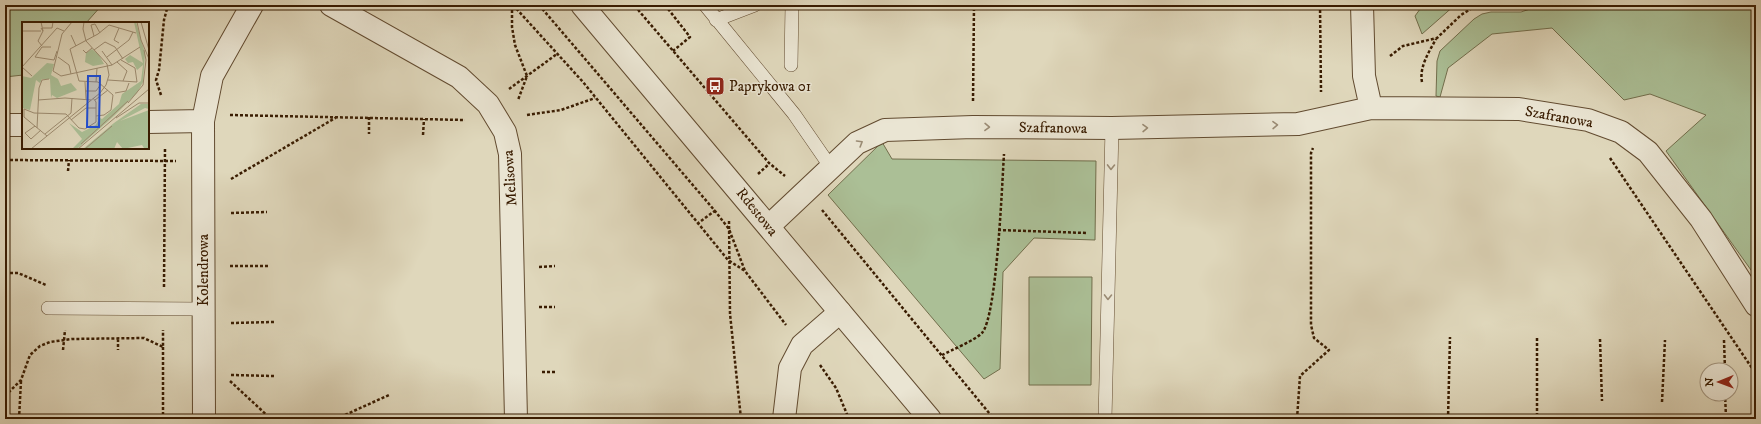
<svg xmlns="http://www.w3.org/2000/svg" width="1761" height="424" font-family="'IM FELL DW Pica',serif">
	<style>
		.green { fill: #abbf96; stroke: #726e4c }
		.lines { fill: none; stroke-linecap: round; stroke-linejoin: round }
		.service-casing { stroke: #624b30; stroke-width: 14 }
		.minor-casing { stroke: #624b30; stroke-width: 24 }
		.tertiary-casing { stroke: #624b30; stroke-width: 24 }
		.path { stroke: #391c01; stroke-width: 2.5; stroke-dasharray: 3 2; stroke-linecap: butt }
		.service { stroke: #eae5d3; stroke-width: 13 }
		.minor { stroke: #eae5d3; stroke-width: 22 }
		.tertiary { stroke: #eae5d3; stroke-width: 22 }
		.oneway { stroke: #9a8b74 }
		.labels { text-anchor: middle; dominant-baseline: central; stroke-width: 3; stroke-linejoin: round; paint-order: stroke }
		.poi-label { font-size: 15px; fill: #391c01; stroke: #eae5d3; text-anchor: start }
		.street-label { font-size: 15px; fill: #391c01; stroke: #eae5d3 }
		.inset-road { fill: none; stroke: #9d8c71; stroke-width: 1 }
		.view { fill: #1d4ed8; fill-opacity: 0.15; stroke: #1d4ed8; stroke-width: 2 }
		.inset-edge { fill: none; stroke: #391c01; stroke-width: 2 }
	</style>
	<rect width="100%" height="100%" fill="#dfd7bb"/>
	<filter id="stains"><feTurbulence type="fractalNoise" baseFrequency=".005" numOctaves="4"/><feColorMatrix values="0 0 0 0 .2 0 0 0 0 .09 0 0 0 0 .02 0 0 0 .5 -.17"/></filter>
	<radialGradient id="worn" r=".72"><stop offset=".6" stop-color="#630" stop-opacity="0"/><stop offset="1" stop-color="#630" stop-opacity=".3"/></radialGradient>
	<path class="green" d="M5,5H102L86,23H23V75L5,77Z
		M1423,5H1455L1422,34L1415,16Z
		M1542,5H1756V277L1666,151L1706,115L1650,94L1624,100L1552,28L1492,34L1448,68L1440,97L1436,96L1437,61L1440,51L1474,19L1482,14L1491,12H1521Z
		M882,142L892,159L1096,161L1095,240L1034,238L1003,272L1000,369L984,379L828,195Z
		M1029,277H1092L1091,385H1029Z"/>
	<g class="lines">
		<defs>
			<path id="service" d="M705,5L794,114L832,169
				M716,20L755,5
				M791,65L792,5
				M48,308L203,309
				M1105,419L1112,128"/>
			<path id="minor" d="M331,5L459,77L488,104L505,132L510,154L516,419
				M1362,5L1364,76L1371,108
				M148,122L203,121
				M5,125H23
				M769,226L857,143L885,130L973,127L1112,128L1298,124L1371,108L1519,109L1588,120L1621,132L1648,152L1701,219L1756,305
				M204,419L203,121L212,76L252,5
				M784,419L790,368L802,345L840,312"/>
			<path id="tertiary" d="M582,5L930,419"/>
		</defs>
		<use href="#service" class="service-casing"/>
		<use href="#minor" class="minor-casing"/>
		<use href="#tertiary" class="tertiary-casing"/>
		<path class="path" d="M512,5V27L515,45L527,76L518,100
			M513,5L583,82L728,260L745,271
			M539,5L715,211L729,229L745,271L786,325
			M636,5L639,11L769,163L785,176
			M665,5L690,37L673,51
			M1320,5L1321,92
			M1390,56L1403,46L1437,38L1461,15L1477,5
			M1422,82C1419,67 1429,52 1436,39
			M509,89L557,54
			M161,95L156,80L159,70L164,20L168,5
			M973,101L974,5
			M230,115L465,120
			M527,115L561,110L595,98
			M369,117V134
			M423,135L424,119
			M1610,158L1756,374
			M5,160L176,161
			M68,171L69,160
			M758,174L769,164
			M231,179L337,117
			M822,210L994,419
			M231,213L267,212
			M729,221L730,314L741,419
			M697,224L716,210
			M998,230L1087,233
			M230,266H268
			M539,267L555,266
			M5,273H18L46,285
			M164,287L165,148
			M539,307H555
			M231,323L274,322
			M1537,338V414
			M118,339V350
			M1600,339L1602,401
			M1724,340L1725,370
			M163,347V419
			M63,350L65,330
			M942,355C950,351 977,339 982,333C997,316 1002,184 1004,154
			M820,365L836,388L849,419
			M542,372H555
			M231,375L274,376
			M230,381L271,419
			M1725,394L1726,417
			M5,396L21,380L30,355L40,346L50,342L72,339L144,338L163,347V330
			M1662,402L1665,340
			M19,419L21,381
			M336,419L389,395
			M1297,419L1300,376L1329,350L1314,338L1311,325V153L1313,148
			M1448,419L1450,337"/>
		<use href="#service" class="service"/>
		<use href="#minor" class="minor"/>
		<use href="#tertiary" class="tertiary"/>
	</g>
	<defs><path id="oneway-chevron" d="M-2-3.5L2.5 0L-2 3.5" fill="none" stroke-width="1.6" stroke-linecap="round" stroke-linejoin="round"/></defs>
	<g class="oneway">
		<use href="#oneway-chevron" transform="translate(1275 125) rotate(-1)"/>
		<use href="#oneway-chevron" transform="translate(987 127) rotate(1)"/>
		<use href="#oneway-chevron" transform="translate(1145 128) rotate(-1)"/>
		<use href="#oneway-chevron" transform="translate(860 143) rotate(-31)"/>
		<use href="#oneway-chevron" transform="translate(1111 167) rotate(91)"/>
		<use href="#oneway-chevron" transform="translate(1108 297) rotate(91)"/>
	</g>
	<defs>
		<symbol id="bus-square" viewBox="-11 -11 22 22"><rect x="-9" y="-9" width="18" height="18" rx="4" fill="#8f2418" stroke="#eae5d3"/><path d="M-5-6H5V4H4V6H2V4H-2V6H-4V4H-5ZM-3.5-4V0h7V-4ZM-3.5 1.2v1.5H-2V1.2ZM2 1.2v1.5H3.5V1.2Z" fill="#fff"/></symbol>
	</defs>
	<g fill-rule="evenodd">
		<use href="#bus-square" x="704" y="75" width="22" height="22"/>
	</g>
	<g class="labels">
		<g class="poi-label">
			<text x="729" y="86">Paprykowa 01</text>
		</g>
		<g class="street-label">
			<text transform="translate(1559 117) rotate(10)">Szafranowa</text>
			<text transform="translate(1053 128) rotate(1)">Szafranowa</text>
			<text transform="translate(510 178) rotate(-94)">Melisowa</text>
			<text transform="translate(757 212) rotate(51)">Rdestowa</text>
			<text transform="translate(203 270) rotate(-90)">Kolendrowa</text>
		</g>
	</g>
	<g transform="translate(22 22)">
		<rect width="127" height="127" fill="#dfd7bb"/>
		<path d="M112,0H114L123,31L121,60L115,71L93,93L55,127H50L60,117L47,101L60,110L74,103L76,99L75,95L78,100L76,95L80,97L97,82L100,72L119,59L121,43L115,48L111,40L106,41L103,37L108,33L121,41ZM70,27L77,33L82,42L71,44L63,40L64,31ZM25,41L32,42L29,53L36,57L39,64L49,61L55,68L35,76L30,73L29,76L28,57H20L18,61L14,58L8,88L0,86V54L9,56ZM119,82H127V87L123,86L98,99L127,88V127H117L122,126L120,123L101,127L95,120L92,127H61L92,101Z" fill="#abbf96"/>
		<path class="inset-road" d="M50,0L40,12L31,49L39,54L90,43L118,25M115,0L119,18L127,37M119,0L127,28M19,6L21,9L19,0M21,6H30L31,0M0,9H19M49,13L54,24M72,14L69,3L73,2L78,11M97,21L92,18L97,6M20,24L16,19L21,9M29,25H20L13,35L32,38L35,29M61,28L64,31L70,26M72,28L83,20L93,25L101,37M80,29L90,43M36,35L47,43L49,52M85,35L107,18L111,10M95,40L105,49L101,59M0,45L35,6L42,9M0,45L10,54M127,46V67M86,58L115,60L113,46L99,38M63,60L64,77M74,60L75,46M63,69H74L79,62M93,71L104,69L107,61M16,78L43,76L69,78M73,78L86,68M106,81L121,63L124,38L122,28M74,94L82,93L89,88L91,73L76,60L57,59L48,27L76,12L87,3L114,11M94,96L117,81H127M49,98L64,86H74M13,104L3,111L9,117L19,108M15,106L17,66L20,58L27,57M23,112L49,91L50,76M25,114L2,95V87L12,91L44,92L57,106L63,107L74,100V80L71,76M59,122L106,79M9,127L78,71L84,63L87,53L85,42L64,19L61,7L62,0M56,127L127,67M63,127L90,104"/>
		<path class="view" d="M66,54H78L77,105H65Z"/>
		<rect width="127" height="127" class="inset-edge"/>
	</g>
	<rect width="1761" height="424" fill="none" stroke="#dfd7bb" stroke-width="20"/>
	<rect x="6" y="6" width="1749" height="412" fill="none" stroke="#391c01" stroke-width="2"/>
	<rect x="10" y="10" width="1741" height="404" fill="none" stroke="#391c01"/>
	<g transform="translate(1719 382) rotate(269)"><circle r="19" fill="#eae5d3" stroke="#a3957f"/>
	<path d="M0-3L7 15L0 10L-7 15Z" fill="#8f2418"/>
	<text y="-6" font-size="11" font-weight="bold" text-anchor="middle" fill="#391c01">N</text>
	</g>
	<rect width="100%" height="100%" filter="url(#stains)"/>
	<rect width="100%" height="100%" fill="url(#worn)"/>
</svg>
